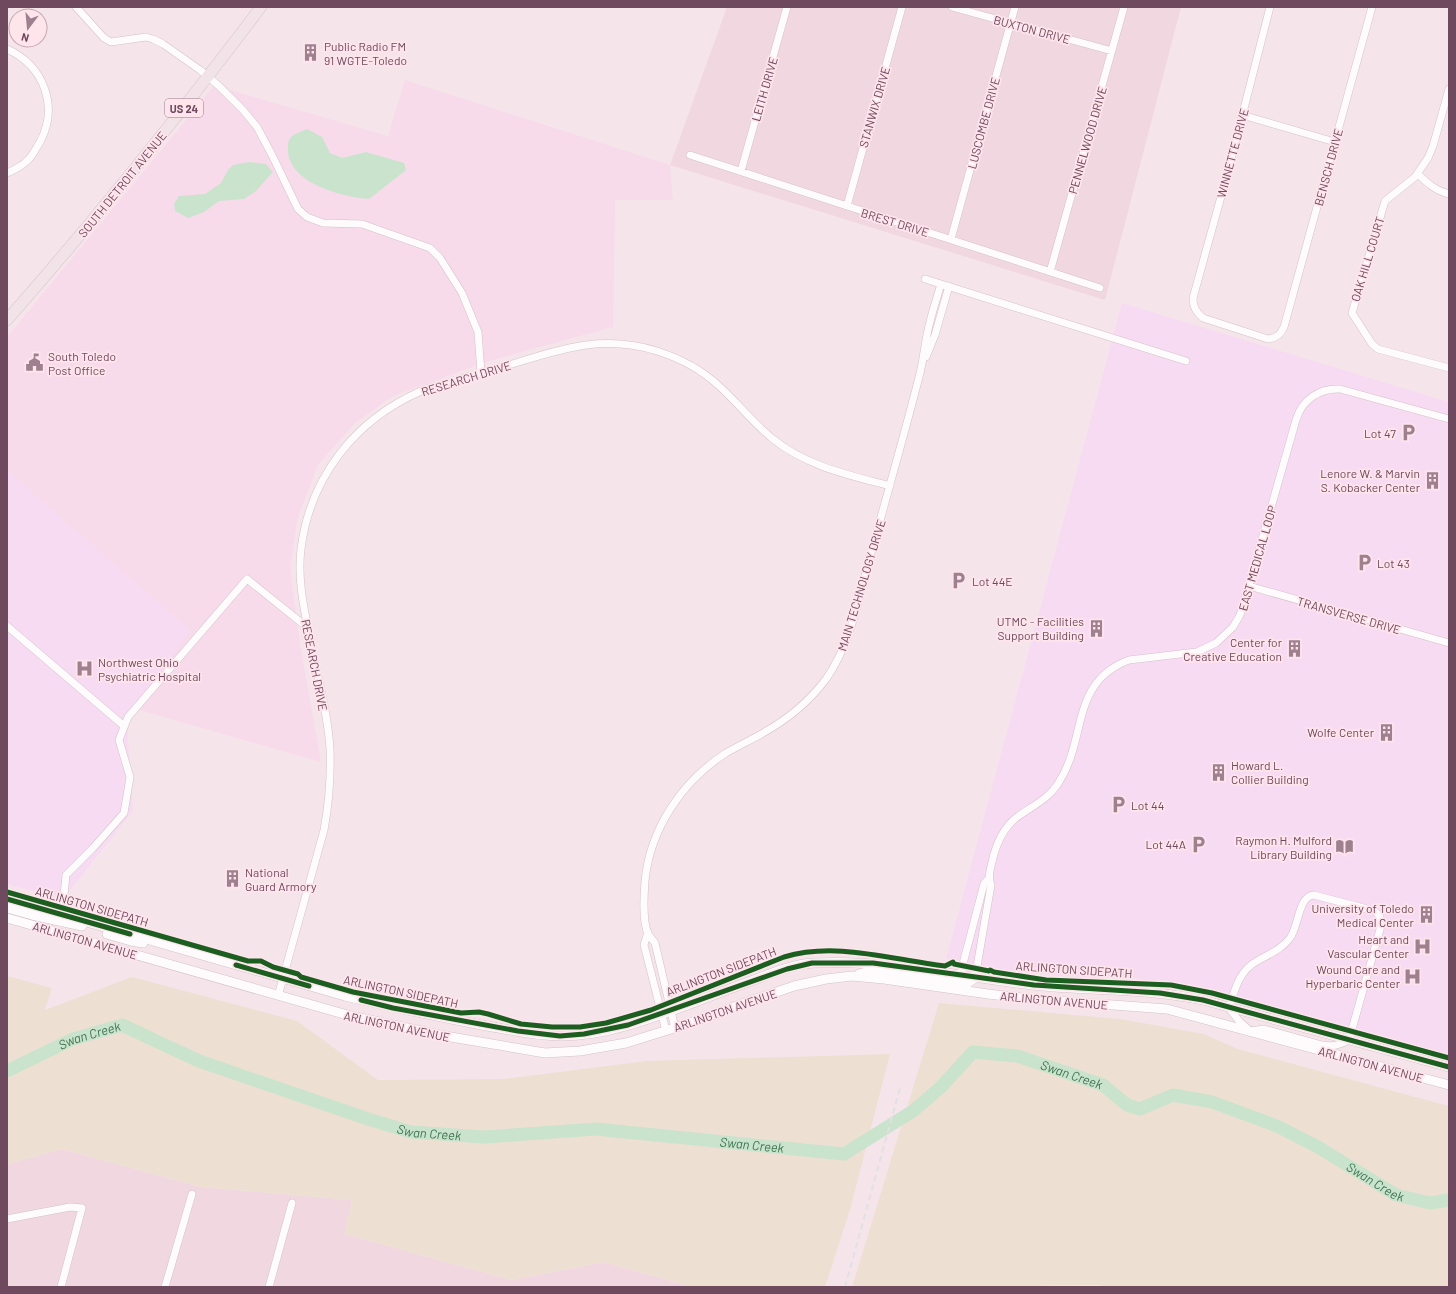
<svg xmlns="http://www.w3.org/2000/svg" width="1456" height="1294" font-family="Barlow,sans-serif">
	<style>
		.residential { fill: #f1d7df }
		.commercial { fill: #f8dbea }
		.medical { fill: #f7dbf2 }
		.green { fill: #ede0d2 }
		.water { fill: #c9e3cd }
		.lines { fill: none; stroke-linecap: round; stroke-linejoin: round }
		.river { stroke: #c9e3cd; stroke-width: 13 }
		.minor-casing { stroke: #d3c2c8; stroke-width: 8 }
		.tertiary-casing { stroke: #d3c2c8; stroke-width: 10 }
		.primary-casing { stroke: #d3c3cb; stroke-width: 12 }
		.minor { stroke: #fefbfc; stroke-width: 7 }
		.tertiary { stroke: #fefbfc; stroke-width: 9 }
		.primary { stroke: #f1e3e7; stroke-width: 11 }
		.rail { stroke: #e1e0e3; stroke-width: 2; stroke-dasharray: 6 4; stroke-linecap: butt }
		.cycleway-casing { stroke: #fee5ec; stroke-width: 8 }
		.cycleway { stroke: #1b5e20; stroke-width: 5 }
		.labels { text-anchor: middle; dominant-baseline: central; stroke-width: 3.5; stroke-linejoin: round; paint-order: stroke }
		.shield { fill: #fee5ec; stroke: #9a7888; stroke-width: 1 }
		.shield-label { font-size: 11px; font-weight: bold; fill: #6f495d }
		.street-label { font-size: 12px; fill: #6f495d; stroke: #fee5ec }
		.poi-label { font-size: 12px; fill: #6f495d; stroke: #fee5ec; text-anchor: end }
		.water-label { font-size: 13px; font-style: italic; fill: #3e754e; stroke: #fee5ec }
	</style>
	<rect width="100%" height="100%" fill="#f5e5ea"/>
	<path class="residential" d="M727,7H1181L1105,300L670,165Z
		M62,1149L201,1187L352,1200L345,1234L511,1280L604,1262L692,1287H7V1164Z"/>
	<path class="commercial" d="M219,80L230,90L388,136L405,80L670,165L673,200H615L613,327L489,361L393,396L354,424L318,465L298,517L290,568L300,644L321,762L136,709L189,630L7,471V337Z"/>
	<path class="medical" d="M1122,303L1449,402V1056L1205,992L1134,978L1063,976L998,970L946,959Z
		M7,471L190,630L127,721L133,811L63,899L7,884Z"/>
	<path class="green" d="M7,976L52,988L45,1010L132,977L297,1021L378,1080L504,1079L646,1061L890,1054L850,1210L825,1287H692L604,1262L511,1280L345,1234L352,1200L201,1187L62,1149L7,1164Z
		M939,1003L1120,1019L1204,1034L1238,1049L1449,1106V1287H1104L1098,1285L1028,1286L1027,1287H852Z"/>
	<path class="water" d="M307,129L322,137L330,153L342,158L366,152L404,163L406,170L369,199C343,197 291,184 288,152C287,135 293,135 307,129Z
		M249,162L266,164L273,172L256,191L244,199L219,201L204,212L188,218L175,211L174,204L179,196L205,194L221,183L228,170L233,165Z"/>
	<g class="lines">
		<path class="river" id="s1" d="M7,1071L73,1039L122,1025L199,1061L368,1119L411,1132L484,1137L596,1129L844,1154L913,1111L941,1087L973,1052L1017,1056L1103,1085L1127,1105L1140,1109L1173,1095L1212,1102L1277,1126L1318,1147L1396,1195L1430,1203L1449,1200"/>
		<defs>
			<path id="minor" d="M76,7L104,38L111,42L146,37L153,39L163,44L200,70L219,86L243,110L257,127L272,155L298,209L307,217L323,223L362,224L430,248L440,258L462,293L478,332L481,373
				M952,7L1112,51
				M1270,7L1227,175L1193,298C1193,307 1196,312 1203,318L1268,339C1277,338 1281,334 1284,327L1372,7
				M7,49C44,66 59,106 40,142C36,148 33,155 28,160C22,166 14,170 7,173
				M1449,89L1433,146L1428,158L1415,177L1385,201L1352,313L1372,344L1378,349L1449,368
				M1242,115L1335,142
				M690,155L1100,288
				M741,171L787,7
				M1418,174C1427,183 1436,191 1449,194
				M847,206L902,7
				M951,239L1015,7
				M1050,272L1124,7
				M925,279L1186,361
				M926,357L935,335L949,286
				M1249,586L1449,643
				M7,626L124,726
				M1314,895L1375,911L1380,917L1381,926L1349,1040C1340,1045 1333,1047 1322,1045L1264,1029L1250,1031L1239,1021L1229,1008C1235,989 1239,971 1257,961C1269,954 1281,950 1290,938C1299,926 1298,896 1314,895Z
				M62,915L66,875L93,848L124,813L130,777L119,740L128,717L247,579L308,628
				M648,932L644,945L666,1031
				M960,975L984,884L988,879
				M975,978L991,885C988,877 990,870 992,862C996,844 1003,828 1017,817C1032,806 1049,799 1059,782C1087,739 1070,682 1129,660L1197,652L1216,643L1233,627L1240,615L1243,606L1296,420C1302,400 1319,388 1340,389L1449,419
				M278,996L324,830C329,803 331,777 330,749C328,714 318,679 311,644C305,613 297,581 301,549C310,477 355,420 421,391C430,387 441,385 450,382C470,376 489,370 509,365C561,349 602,334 657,351C679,358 702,370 719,386C738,403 753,423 773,439C806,466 849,475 890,486
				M675,1028L655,943C653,940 650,937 648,934C642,920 644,895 645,881C650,829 682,781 726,753C738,746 751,740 763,733C788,719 809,702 826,679C852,642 859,596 871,553C887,495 904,436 919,377C923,363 924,349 927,335C930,318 936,301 941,284
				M7,1219L70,1207L82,1208L61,1287
				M165,1287L192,1194
				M269,1287L292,1203"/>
			<path id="tertiary" d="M7,899L345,996C392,1007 439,1017 487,1026C511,1030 536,1036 561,1036C583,1036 605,1032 626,1026C668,1014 709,996 751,981C770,974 792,964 814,963C887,959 960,977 1032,985C1089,991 1147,988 1203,1000L1449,1067
				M7,908L32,915L82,926
				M7,918L351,1016L445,1036L545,1053L580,1051L626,1043L687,1024L750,1001L794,986L826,979L852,976L884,979L988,994L1032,999L1167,1009L1449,1085
				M107,934L131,941L143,943
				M859,974L866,972H891L960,983H968L975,978"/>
			<path id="primary" d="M7,320C96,219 180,114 261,7"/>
		</defs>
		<use href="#minor" class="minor-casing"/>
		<use href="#tertiary" class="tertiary-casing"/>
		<use href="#primary" class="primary-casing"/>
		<use href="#minor" class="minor"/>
		<use href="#tertiary" class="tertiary"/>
		<use href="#primary" class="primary"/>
		<path class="rail" d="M845,1287L900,1088"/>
		<defs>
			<path id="cycleway" d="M7,892L248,961H261L273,967L298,974L301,977L353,992L461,1013L479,1012L488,1014L521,1024L552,1027H580L606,1023L651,1010L784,957C836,941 892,960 945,966L953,962L954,964L989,971L990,970L994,972L1046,980L1171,985L1212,993L1449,1058
				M7,899L130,934
				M236,965L309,986
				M361,1000L393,1008L518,1031L560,1036L584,1034L628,1025L787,969L812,963H873L1034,985L1160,993L1203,1000L1449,1067"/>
		</defs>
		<use href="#cycleway" class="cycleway-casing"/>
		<use href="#cycleway" class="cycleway"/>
	</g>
	<defs>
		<symbol id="building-bare" viewBox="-9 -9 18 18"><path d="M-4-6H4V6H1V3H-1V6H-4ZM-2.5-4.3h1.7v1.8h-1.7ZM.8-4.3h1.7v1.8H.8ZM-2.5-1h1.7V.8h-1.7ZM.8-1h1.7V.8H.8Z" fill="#9e808e" stroke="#fee5ec" stroke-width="2.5" paint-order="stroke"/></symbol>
		<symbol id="civic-bare" viewBox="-9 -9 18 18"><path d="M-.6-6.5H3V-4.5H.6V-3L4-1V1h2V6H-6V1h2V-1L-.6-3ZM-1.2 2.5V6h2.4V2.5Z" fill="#9e808e" stroke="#fee5ec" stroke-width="2.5" paint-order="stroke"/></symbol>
		<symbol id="parking-bare" viewBox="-9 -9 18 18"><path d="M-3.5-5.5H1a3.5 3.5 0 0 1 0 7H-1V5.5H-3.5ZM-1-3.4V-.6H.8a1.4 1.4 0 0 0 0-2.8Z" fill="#9e808e" stroke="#fee5ec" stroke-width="2.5" paint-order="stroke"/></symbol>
		<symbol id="hospital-bare" viewBox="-9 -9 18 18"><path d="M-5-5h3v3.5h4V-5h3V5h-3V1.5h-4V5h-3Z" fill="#9e808e" stroke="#fee5ec" stroke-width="2.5" paint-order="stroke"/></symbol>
		<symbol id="library-bare" viewBox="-9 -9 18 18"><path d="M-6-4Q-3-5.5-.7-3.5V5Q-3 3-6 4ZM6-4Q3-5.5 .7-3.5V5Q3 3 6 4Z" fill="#9e808e" stroke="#fee5ec" stroke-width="2.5" paint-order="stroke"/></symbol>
	</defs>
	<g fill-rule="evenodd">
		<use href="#building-bare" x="298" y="40" width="25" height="25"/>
		<use href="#civic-bare" x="22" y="350" width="25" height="25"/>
		<use href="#parking-bare" x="1396" y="420" width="25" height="25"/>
		<use href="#building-bare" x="1420" y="468" width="25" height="25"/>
		<use href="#parking-bare" x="1352" y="550" width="25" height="25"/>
		<use href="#parking-bare" x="946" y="568" width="25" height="25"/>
		<use href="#building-bare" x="1084" y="616" width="25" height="25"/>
		<use href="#building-bare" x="1282" y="636" width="25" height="25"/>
		<use href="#hospital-bare" x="72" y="656" width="25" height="25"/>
		<use href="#building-bare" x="1374" y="720" width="25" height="25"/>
		<use href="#building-bare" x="1206" y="760" width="25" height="25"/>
		<use href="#parking-bare" x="1106" y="792" width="25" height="25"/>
		<use href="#parking-bare" x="1186" y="832" width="25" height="25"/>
		<use href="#library-bare" x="1332" y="834" width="25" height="25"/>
		<use href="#building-bare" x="220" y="866" width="25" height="25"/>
		<use href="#building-bare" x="1414" y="902" width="25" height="25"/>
		<use href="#hospital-bare" x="1410" y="934" width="25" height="25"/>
		<use href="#hospital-bare" x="1400" y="964" width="25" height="25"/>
	</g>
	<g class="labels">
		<rect class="shield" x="165" y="99" width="38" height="18" rx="3"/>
		<g class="shield-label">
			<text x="184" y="108">US 24</text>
		</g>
		<g class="street-label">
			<text transform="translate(1032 29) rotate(15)">BUXTON DRIVE</text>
			<text transform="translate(764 89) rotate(-74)">LEITH DRIVE</text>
			<text transform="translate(874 107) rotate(-74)">STANWIX DRIVE</text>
			<text transform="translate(983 123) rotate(-75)">LUSCOMBE DRIVE</text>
			<text transform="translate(1087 140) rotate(-74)">PENNELWOOD DRIVE</text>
			<text transform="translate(1232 153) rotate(-75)">WINNETTE DRIVE</text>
			<text transform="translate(1328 167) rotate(-75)">BENSCH DRIVE</text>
			<text transform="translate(122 184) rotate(-51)">SOUTH DETROIT AVENUE</text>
			<text transform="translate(895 222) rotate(17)">BREST DRIVE</text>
			<text transform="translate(1367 259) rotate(-73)">OAK HILL COURT</text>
			<text transform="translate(466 378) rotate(-17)">RESEARCH DRIVE</text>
			<text transform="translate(1257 558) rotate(-74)">EAST MEDICAL LOOP</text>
			<text transform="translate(861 585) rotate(-73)">MAIN TECHNOLOGY DRIVE</text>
			<text transform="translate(1349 615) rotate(16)">TRANSVERSE DRIVE</text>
			<text transform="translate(315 665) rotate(79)">RESEARCH DRIVE</text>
			<text transform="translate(92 906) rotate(16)">ARLINGTON SIDEPATH</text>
			<text transform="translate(85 940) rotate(16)">ARLINGTON AVENUE</text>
			<text transform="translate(1074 969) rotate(4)">ARLINGTON SIDEPATH</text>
			<text transform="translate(721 971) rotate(-21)">ARLINGTON SIDEPATH</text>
			<text transform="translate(401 991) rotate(12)">ARLINGTON SIDEPATH</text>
			<text transform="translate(1054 1000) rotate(5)">ARLINGTON AVENUE</text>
			<text transform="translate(725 1010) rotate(-19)">ARLINGTON AVENUE</text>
			<text transform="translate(397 1026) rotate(12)">ARLINGTON AVENUE</text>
			<text transform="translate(1371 1064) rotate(15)">ARLINGTON AVENUE</text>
		</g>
		<g class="poi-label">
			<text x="324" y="46" text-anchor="start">Public Radio FM<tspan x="324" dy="14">91 WGTE-Toledo</tspan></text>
			<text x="48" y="356" text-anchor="start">South Toledo<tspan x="48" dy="14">Post Office</tspan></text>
			<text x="1396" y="433">Lot 47</text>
			<text x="1420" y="473">Lenore W. &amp; Marvin<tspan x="1420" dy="14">S. Kobacker Center</tspan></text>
			<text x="1377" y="563" text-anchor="start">Lot 43</text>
			<text x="972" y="581" text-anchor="start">Lot 44E</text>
			<text x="1084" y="621">UTMC - Facilities<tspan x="1084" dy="14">Support Building</tspan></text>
			<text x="1282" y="642">Center for<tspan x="1282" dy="14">Creative Education</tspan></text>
			<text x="98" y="662" text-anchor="start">Northwest Ohio<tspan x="98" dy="14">Psychiatric Hospital</tspan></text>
			<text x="1374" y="732">Wolfe Center</text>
			<text x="1231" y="765" text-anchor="start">Howard L.<tspan x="1231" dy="14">Collier Building</tspan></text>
			<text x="1131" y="805" text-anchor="start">Lot 44</text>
			<text x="1332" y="840">Raymon H. Mulford<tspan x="1332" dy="14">Library Building</tspan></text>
			<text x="1186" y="844">Lot 44A</text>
			<text x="245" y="872" text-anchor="start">National<tspan x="245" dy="14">Guard Armory</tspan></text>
			<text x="1414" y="908">University of Toledo<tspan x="1414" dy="14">Medical Center</tspan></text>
			<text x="1409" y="939">Heart and<tspan x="1409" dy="14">Vascular Center</tspan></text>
			<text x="1400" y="969">Wound Care and<tspan x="1400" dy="14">Hyperbaric Center</tspan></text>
		</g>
		<g class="water-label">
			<text stroke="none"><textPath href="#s1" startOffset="90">Swan Creek</textPath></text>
			<text stroke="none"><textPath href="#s1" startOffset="1135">Swan Creek</textPath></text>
			<text stroke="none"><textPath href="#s1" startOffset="451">Swan Creek</textPath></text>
			<text stroke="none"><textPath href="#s1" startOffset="775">Swan Creek</textPath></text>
			<text stroke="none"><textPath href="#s1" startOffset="1471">Swan Creek</textPath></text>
		</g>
	</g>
	<rect width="1456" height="1294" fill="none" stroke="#6f495d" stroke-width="16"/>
	<g transform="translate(28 28) rotate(196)"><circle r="19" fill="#fee5ec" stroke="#c5a7b3"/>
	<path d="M0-3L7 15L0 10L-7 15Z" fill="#9e808e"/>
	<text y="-6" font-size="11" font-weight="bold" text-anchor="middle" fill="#6f495d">N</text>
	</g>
</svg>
